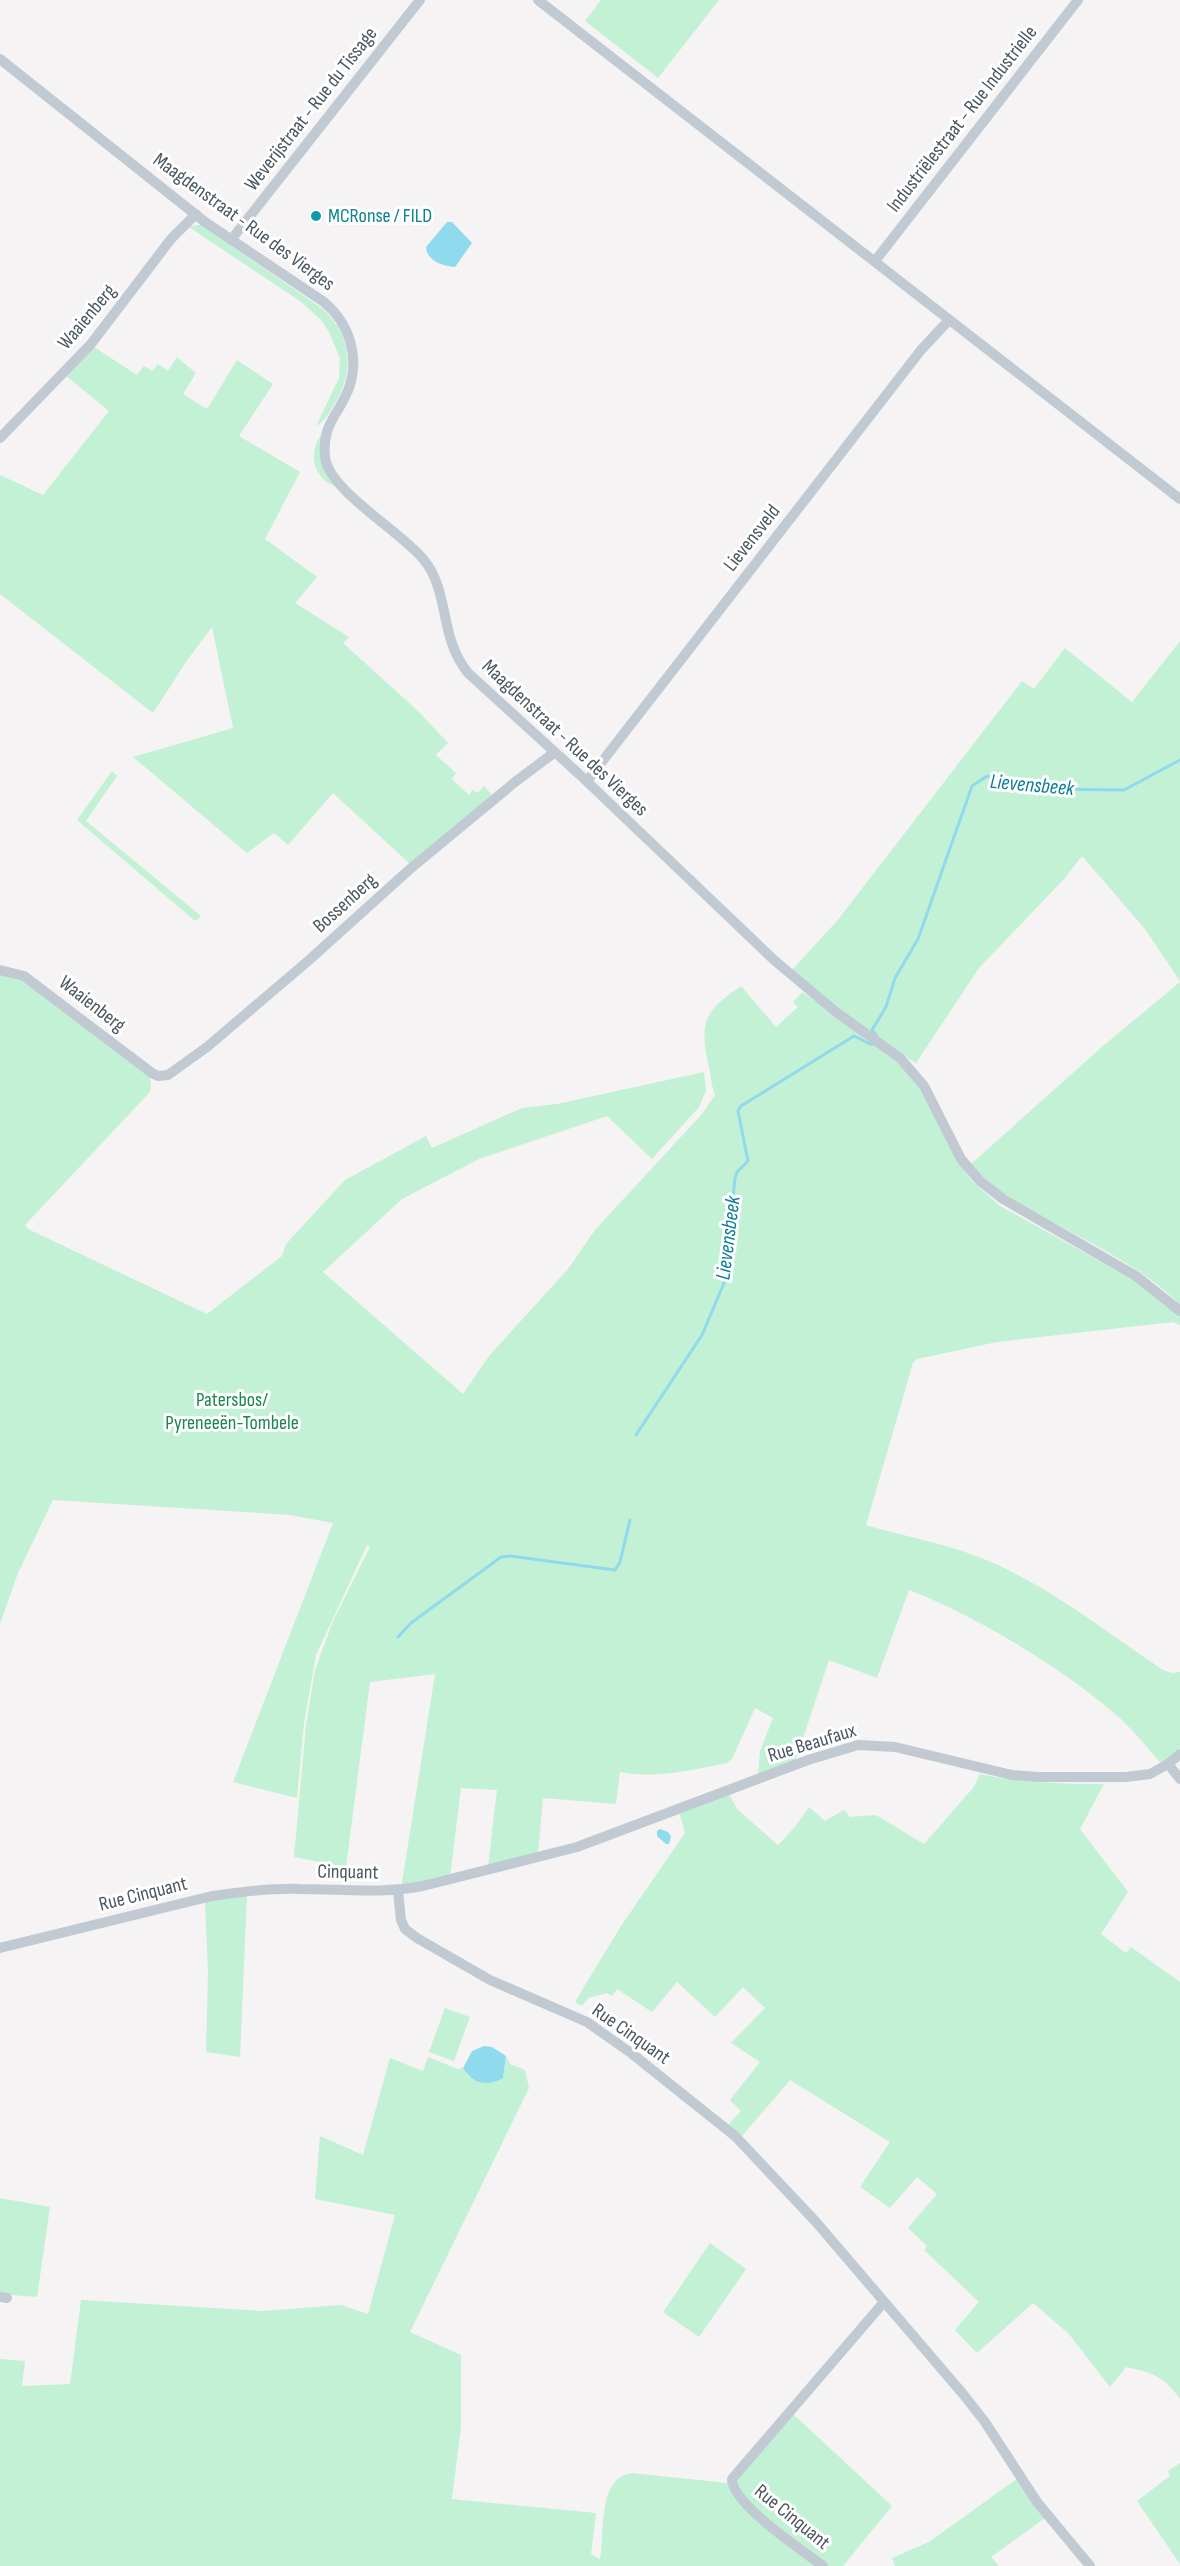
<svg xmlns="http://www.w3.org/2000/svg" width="1180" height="2566" font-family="'Sofia Sans Condensed',sans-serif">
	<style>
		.green { fill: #c3f1d5 }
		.water { fill: #90daee }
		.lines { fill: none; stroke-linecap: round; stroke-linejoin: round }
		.stream { stroke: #90daee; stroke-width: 3 }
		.minor { stroke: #c1cad2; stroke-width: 10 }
		.culture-dot { fill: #0f9aa8; stroke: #fff; stroke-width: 2 }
		.labels { text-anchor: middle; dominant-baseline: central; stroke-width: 6; stroke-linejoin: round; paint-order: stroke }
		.street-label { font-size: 20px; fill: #4a5661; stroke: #fff }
		.culture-label { font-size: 20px; fill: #0d838f; stroke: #fff; text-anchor: start }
		.park-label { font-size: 20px; fill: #17864f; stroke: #fff }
		.water-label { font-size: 21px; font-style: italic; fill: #0c7c9b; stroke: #fff }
	</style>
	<rect width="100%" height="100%" fill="#f5f3f3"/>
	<path class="green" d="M601,0H719L658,78L585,21Z
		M197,225H201L323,309C351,335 355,369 336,401C330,412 326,420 316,426L339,378L340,358L329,332L321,320L300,301L189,227Z
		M94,347L137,375L144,366L152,371L158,364L168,371L177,357L196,373L183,394L207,409L237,360L273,384L239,436L300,472L265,539L317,577L295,603L349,637L343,643L419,712L448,743L436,755L456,773L452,779L469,795L473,790L477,793L484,786L494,797L410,864L333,793L288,845L274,833L247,853L133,757L233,728L212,627L188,659L153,713L0,594V475L43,495L109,411L64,374Z
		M321,435L326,474L334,486C313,477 308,453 321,435Z
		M1180,641V981L1145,929L1082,856L1064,879L979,968L916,1063L863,1030L792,970L837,921L1022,681L1034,689L1065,648L1132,702Z
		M112,771L117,776L86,821L201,916L195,921L77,820Z
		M0,973L23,978L150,1077L151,1088L149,1093L25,1225L28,1229L207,1314L282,1256L286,1244L345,1180L426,1136L432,1148L522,1108L557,1104L704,1072L706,1091L699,1107L652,1159L607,1116L479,1159L402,1199L323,1272L463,1394L489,1356L568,1269L595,1230L702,1114L715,1095C711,1085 711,1074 708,1063C699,1021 706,1010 741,986L776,1027L798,1007L793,1002L802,992L882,1046L916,1082L956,1159L972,1181L1000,1206L1141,1284L1180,1316V1325L1173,1322L997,1342L917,1359L913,1363L866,1525C902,1536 940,1542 976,1556C1045,1582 1103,1630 1163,1670L1172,1673L1180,1672V1748L1162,1764C1146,1747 1132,1728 1114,1713C1061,1667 974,1615 909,1590L877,1678L829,1660L795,1762L758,1775L760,1751L773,1718L755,1708L732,1759L727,1763C692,1770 655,1779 620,1772L616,1804L543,1798L538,1853L488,1866L497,1790L461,1788L450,1877L401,1889L435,1674L370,1682L346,1867L294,1857L306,1725L315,1670L333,1621L370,1547L367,1545L316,1655L304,1723L297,1798L233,1782L333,1523L290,1515L53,1500L18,1573L0,1624Z
		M1180,982V1305C1145,1268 1082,1239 1037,1213C1013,1200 989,1186 971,1164L1103,1046Z
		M980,1774C1021,1783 1062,1784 1104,1784L1080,1829L1128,1892L1101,1934L1126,1953L1131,1947L1180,1982V2399C1164,2376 1153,2373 1126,2367L1110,2387L1069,2334L1033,2303L977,2353L955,2330L979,2302L924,2250L927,2246L908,2228L937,2194L917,2177L890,2208L860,2187L890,2142L790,2080L742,2136L728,2125L741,2111L730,2100L760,2062L731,2043L765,2008L743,1987L715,2017L677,1982L652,2012L617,1989L612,1996L607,1993L588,1998L582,2006L575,2002L621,1926L685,1833L679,1812L729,1794L737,1809L778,1845L794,1828L809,1807L825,1821L844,1810L850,1817L876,1815L924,1844L973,1788Z
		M247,1894L240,2057L206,2052L208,1973L205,1902Z
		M445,2008L470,2017L454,2061L429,2052Z
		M506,2056L510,2064L525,2070L529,2088L410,2332L461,2355V2427L452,2499L596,2513L591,2554L600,2559C605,2532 597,2479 631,2473L728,2483L734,2497L743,2507L819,2566H0V2359L25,2361L22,2386L70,2384L81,2300L263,2311L341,2305L368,2314L395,2215L315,2199L320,2136L363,2155L390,2058L423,2071L428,2057L458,2069L463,2068L469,2077L503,2078Z
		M0,2198L50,2207L37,2297L0,2294Z
		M710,2243L746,2269L699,2337L663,2312Z
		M793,2414L892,2506L843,2566H827L747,2503L736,2480Z
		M1180,2463V2564L1137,2501L1170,2476L1168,2471Z
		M1018,2478L1045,2518L991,2557L999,2566H895L892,2558L929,2542Z"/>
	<path class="water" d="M447,222H452L472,243L455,267C442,266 427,261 426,247Z
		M660,1829L668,1832L671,1836L669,1844H666L657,1836V1831Z
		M484,2046L492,2047L506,2056L503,2078C486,2087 473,2084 463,2068L472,2051Z"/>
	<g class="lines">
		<path class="stream" d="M877,1036L872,1030L886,1007L895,978L918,939L972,786L987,776L1042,789L1124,790L1180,760
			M636,1435L702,1335L724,1283L735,1178L737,1172L748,1161L738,1111L741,1106L854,1036L870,1044H874
			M398,1637L411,1623L501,1557L510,1556L615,1570L620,1562L630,1520"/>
		<path class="minor" d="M538,0L1180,499
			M0,59L205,222L324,302C349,323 360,356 349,388C339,415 322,423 325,456C327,490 401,531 424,560C450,592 439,638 468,673L579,774L774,960L836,1012L900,1058L924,1086L961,1159L980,1181L1003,1199L1136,1276L1180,1311
			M231,240L420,0
			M875,261L1078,0
			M0,438L91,344L171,239L196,214
			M587,781L921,350L949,320
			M0,970L24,976L152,1073L158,1076L168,1075L207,1047L308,961L410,869L515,782L555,752
			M1168,1764L1180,1779
			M398,1891L401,1920L405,1929L417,1938L490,1980L587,2022L631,2053L735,2136L816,2222L963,2394L985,2422L1037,2502L1090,2566
			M0,1948L212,1896C241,1892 270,1888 299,1889C341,1889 382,1894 423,1886L577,1847L808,1760L858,1745L895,1747L1012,1775L1037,1777H1126L1150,1774L1168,1764L1180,1754
			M0,2297L7,2298
			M823,2566C802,2550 732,2504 732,2479L884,2302"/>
	</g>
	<circle class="culture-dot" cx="316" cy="216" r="6"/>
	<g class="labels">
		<g class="street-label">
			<text transform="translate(311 109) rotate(-52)">Weverijstraat - Rue du Tissage</text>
			<text transform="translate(962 119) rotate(-52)">Industriëlestraat - Rue Industrielle</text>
			<text transform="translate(244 222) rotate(36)">Maagdenstraat - Rue des Vierges</text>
			<text transform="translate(87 317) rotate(-50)">Waaienberg</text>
			<text transform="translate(752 538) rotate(-52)">Lievensveld</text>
			<text transform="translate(565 738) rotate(43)">Maagdenstraat - Rue des Vierges</text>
			<text transform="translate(345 903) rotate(-42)">Bossenberg</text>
			<text transform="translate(92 1004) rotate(38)">Waaienberg</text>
			<text transform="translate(812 1743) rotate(-17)">Rue Beaufaux</text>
			<text transform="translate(348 1872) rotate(1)">Cinquant</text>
			<text transform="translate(143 1894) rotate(-14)">Rue Cinquant</text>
			<text transform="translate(631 2034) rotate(35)">Rue Cinquant</text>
			<text transform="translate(792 2517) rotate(39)">Rue Cinquant</text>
		</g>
		<g class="culture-label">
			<text x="328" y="216">MCRonse / FILD</text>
		</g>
		<g class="park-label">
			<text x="232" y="1400">Patersbos/<tspan x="232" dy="23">Pyreneeën-Tombele</tspan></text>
		</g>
		<g class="water-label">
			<text transform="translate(1032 785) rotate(5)">Lievensbeek</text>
			<text transform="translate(728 1238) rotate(-83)">Lievensbeek</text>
		</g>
	</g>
</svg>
